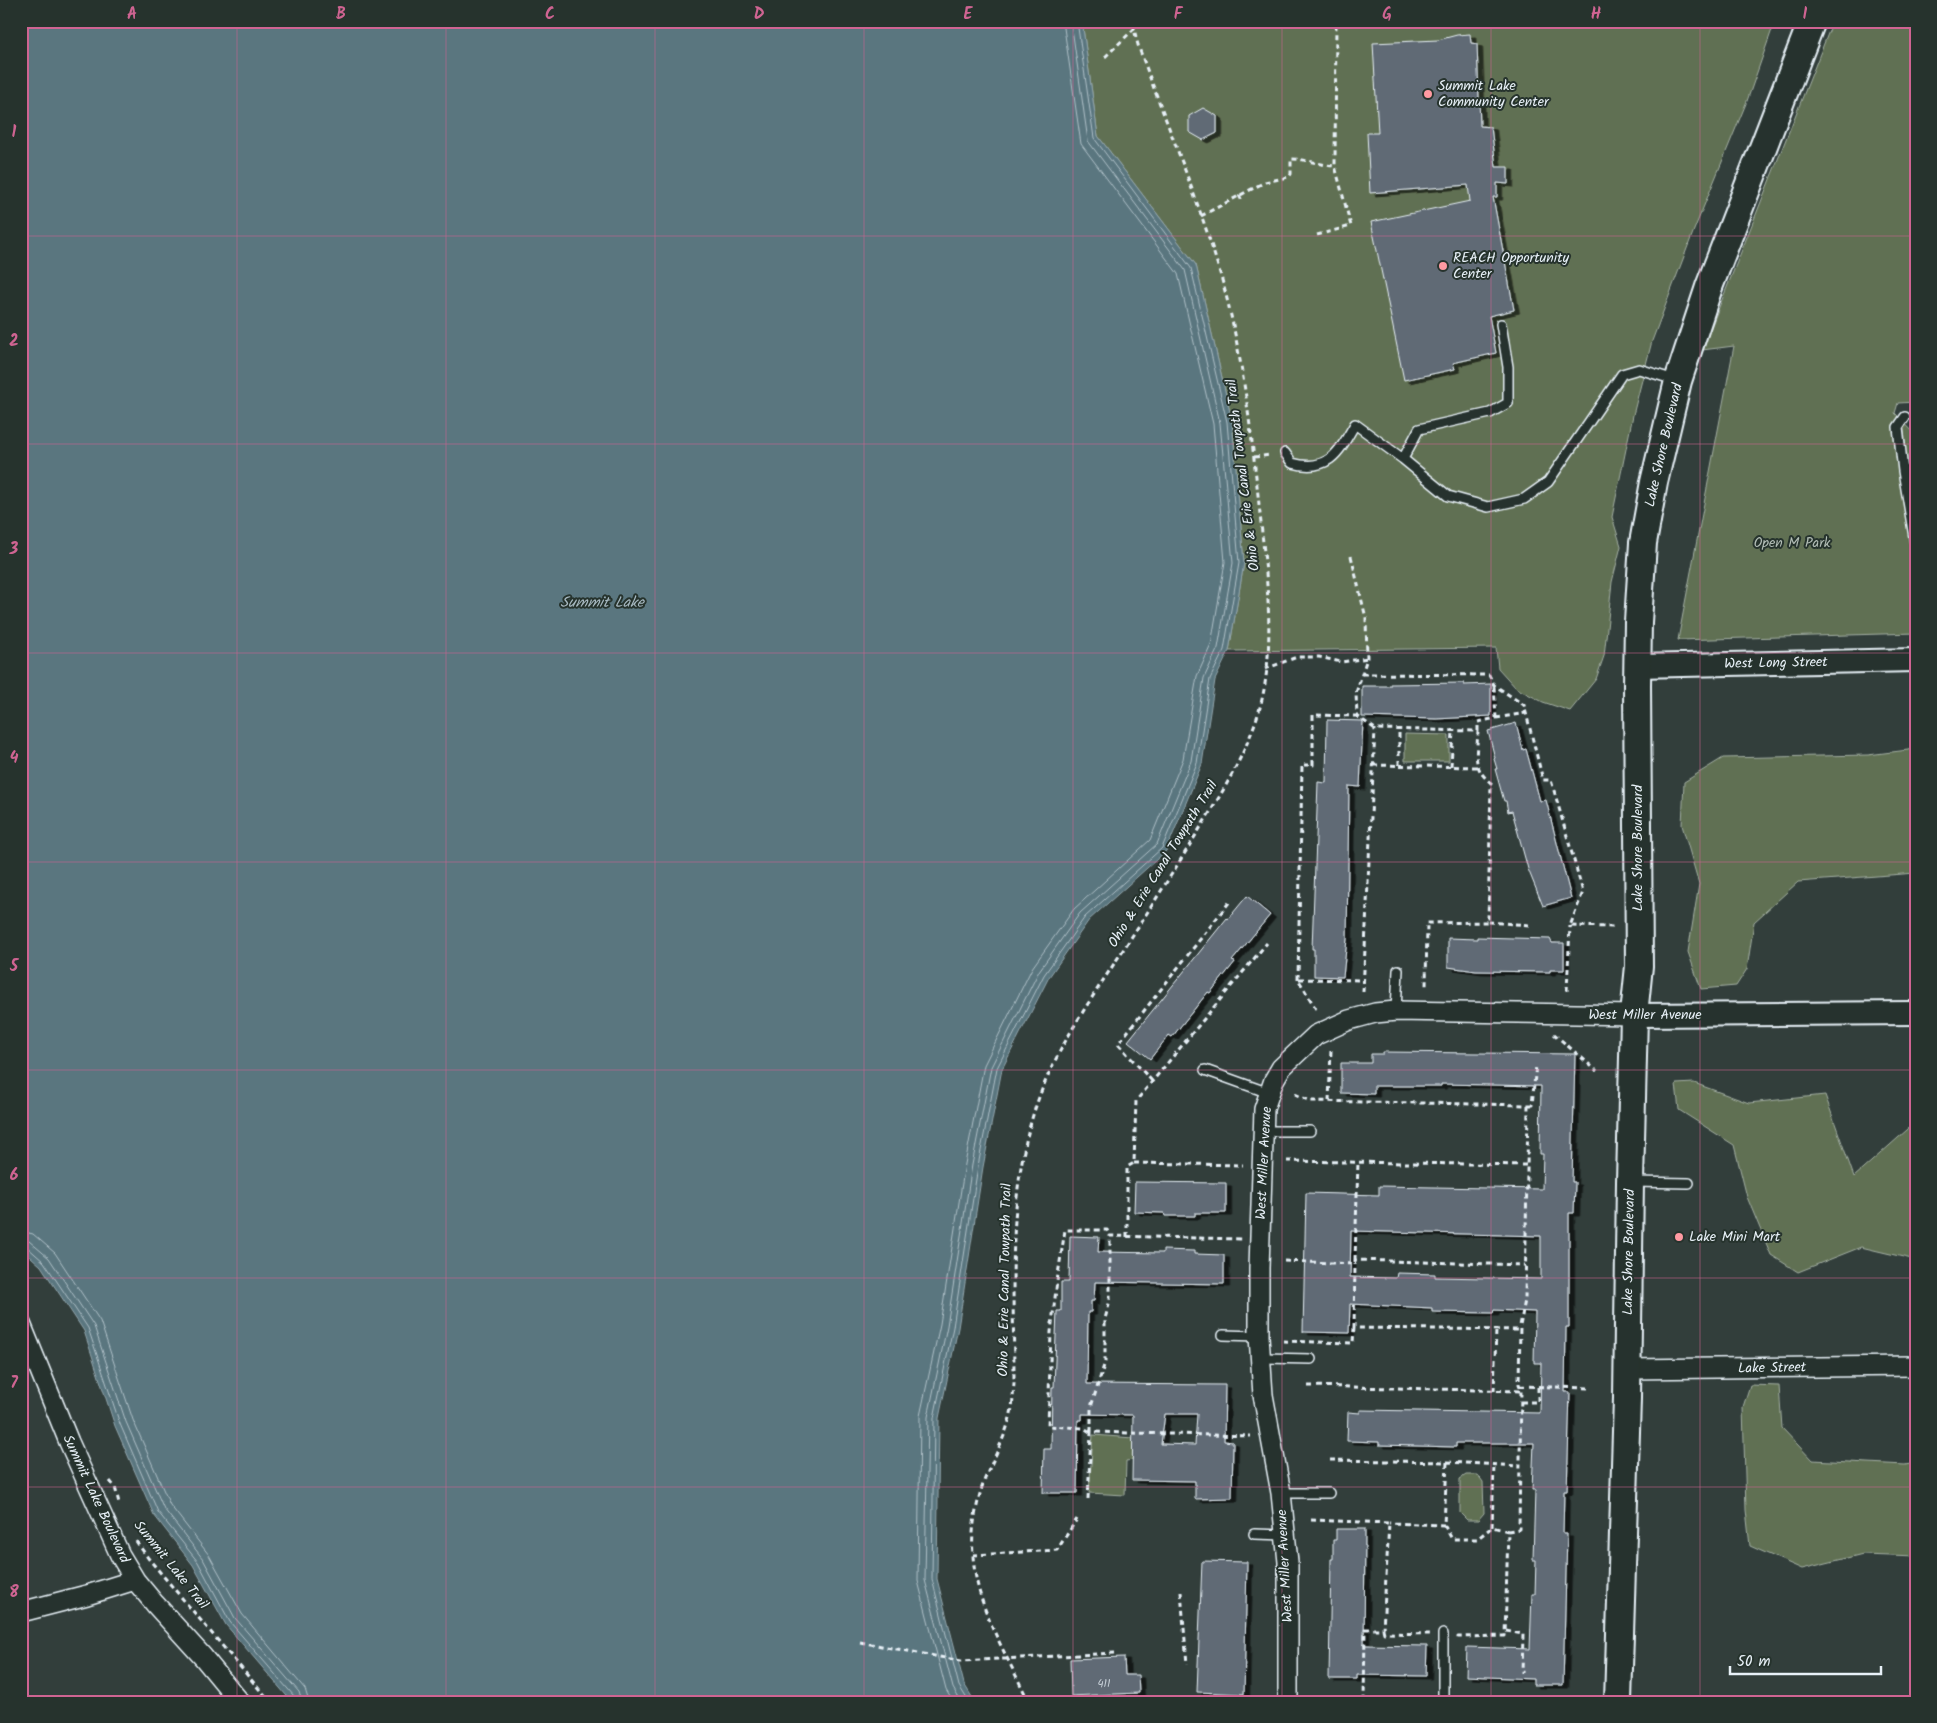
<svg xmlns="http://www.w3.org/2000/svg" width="1937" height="1723" font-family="Kalam,sans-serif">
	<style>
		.green { fill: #617052; stroke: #a4b0a5 }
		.water { fill: #5a767f; stroke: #93a7af }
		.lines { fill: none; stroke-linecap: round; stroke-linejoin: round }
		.shore { stroke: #afc0c8; stroke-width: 1 }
		.building { fill: #606a74; stroke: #e8f1f8; fill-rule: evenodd; filter: url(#shadow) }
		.service-casing { stroke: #e8f1f8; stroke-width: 12 }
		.minor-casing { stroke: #e8f1f8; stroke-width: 22 }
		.tertiary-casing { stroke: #e8f1f8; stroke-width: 26 }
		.secondary-casing { stroke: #e8f1f8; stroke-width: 30 }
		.path { stroke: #e8f1f8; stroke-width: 3; stroke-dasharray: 5 4; stroke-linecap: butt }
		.service { stroke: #26332d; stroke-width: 9 }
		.minor { stroke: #26332d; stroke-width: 19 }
		.tertiary { stroke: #26332d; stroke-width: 22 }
		.secondary { stroke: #26332d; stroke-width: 26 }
		.grid { fill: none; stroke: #cf6492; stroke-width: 1; stroke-opacity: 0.55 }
		.poi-dot { fill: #ff9aa2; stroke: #26332d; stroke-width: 2 }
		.labels { text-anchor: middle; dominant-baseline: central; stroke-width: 4; stroke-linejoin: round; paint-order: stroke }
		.number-label { font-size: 11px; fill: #c6cfd7 }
		.poi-label { font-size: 14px; fill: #e8f1f8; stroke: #26332d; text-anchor: start }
		.street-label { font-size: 14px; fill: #e8f1f8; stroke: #26332d }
		.park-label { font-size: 14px; fill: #b2bdb6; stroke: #26332d }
		.water-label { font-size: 15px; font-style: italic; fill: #a8bac2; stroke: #26332d }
		.neatline { fill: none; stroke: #cf6492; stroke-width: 2 }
		.grid-label { font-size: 16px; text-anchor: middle; font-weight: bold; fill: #cf6492 }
	</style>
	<defs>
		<filter id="shadow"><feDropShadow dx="5.5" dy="3" stdDeviation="0" flood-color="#0009"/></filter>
	</defs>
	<rect width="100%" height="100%" fill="#323e3b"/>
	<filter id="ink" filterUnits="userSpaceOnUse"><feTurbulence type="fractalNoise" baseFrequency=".02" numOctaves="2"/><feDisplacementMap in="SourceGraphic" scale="10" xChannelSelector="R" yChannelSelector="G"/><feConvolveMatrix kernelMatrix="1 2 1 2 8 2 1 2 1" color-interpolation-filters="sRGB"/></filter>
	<g filter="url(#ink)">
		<path class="green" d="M1082,21H1775L1747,101L1694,230L1652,341L1633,415L1612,517L1621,546L1612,582L1604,656L1596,679L1570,711L1543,702L1516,688L1498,668L1496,648L1229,651L1244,563L1232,421L1196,265L1098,136Z
			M1833,21H1916V402L1898,403L1895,413L1916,435V633L1678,640L1734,346L1702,350Z
			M1405,734L1449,735V761H1405Z
			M1916,749V873L1798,882L1754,922L1747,969L1736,986L1701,989L1688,952L1699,884L1682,825L1684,782L1723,758L1868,755Z
			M1694,1083L1749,1103L1825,1095L1854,1177L1916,1122V1260L1861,1247L1798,1272L1771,1255L1747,1197L1734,1145L1679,1110L1676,1084Z
			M1750,1385L1779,1386L1782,1428L1812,1460L1905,1465L1916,1463V1556L1863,1554L1802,1569L1750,1546L1746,1510L1743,1407Z
			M1093,1435L1133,1438V1460L1126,1461L1125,1495L1089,1493Z
			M1466,1475H1478L1483,1482L1484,1513L1478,1520H1467L1460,1513V1479Z"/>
		<path class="water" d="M21,21H1082L1098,136L1196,265L1232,421L1244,563L1229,651L1215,680L1202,764L1166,851L1089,920L1049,977L1002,1069L983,1167L958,1328L939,1418L937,1579L964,1684L975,1702H292L226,1625L193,1565L154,1515L115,1426L84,1331L41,1266L21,1248Z"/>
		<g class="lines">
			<path class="shore" d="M21,1231L33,1234L55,1253L100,1321L133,1420L170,1505L209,1555L242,1614L305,1689L309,1702
				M21,1239L29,1241L49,1258L94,1326L126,1422L164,1509L203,1559L235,1618L299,1692L302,1702
				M21,1245L26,1246L44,1262L88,1328L120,1424L158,1512L198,1562L230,1622L294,1696L295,1702
				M953,1702L946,1690L918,1581L920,1416L940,1324L965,1164L984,1065L1032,968L1074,909L1150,840L1183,759L1197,676L1211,645L1225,562L1213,424L1178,274L1081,144L1063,21
				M961,1702L953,1688L925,1580L928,1417L947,1326L972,1165L991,1067L1039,971L1080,913L1157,844L1191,761L1204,678L1218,648L1233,563L1220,423L1185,270L1088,141L1071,21
				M969,1702L959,1686L932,1579L934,1418L953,1327L978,1166L997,1068L1044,975L1085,917L1162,848L1197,763L1210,679L1224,650L1239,563L1227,422L1191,268L1094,138L1077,21"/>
		</g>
		<path class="building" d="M1470,34L1471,43L1477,44L1480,126L1491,127L1496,167H1508V184L1497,183V197H1493L1514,310L1489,316L1496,353L1453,363L1455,369L1404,380L1371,222L1470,201L1468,185L1370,193L1367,133H1378L1373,43L1438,40L1457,35Z
			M1203,108L1217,116V133L1203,140L1189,132V116Z
			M1464,683V685L1491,684V716L1437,719L1362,717V686H1390V684Z
			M1327,720L1363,721L1360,787L1349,786L1347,939L1343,977L1314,976V949H1312L1318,782L1326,783Z
			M1516,723L1523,750L1526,749L1540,801L1546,800L1571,898L1543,906L1528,869L1512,811L1508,812L1506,801H1504L1495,769H1497L1494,759L1495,758L1488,731Z
			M1247,896L1270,915L1232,961L1235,962L1210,993L1208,992L1172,1037L1169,1035L1150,1059L1128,1041L1227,918L1228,919Z
			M1477,937L1550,939L1552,943H1564V970H1550V972L1476,971L1448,967V938L1477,939Z
			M1383,1052L1575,1054L1572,1182H1575L1574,1213H1569V1327H1566L1565,1392H1570L1567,1491H1564L1563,1534H1567L1563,1685H1533V1679L1466,1676L1467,1647L1530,1649L1532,1594H1535L1536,1560H1533L1535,1490H1532L1534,1443H1456V1447L1379,1445V1442L1347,1441L1348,1412L1360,1413V1410L1540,1413L1541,1363H1534L1535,1312L1494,1310L1493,1313L1432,1312V1308L1350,1304L1349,1333L1303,1332L1306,1193L1379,1195V1186L1542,1189L1543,1154H1540L1541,1086L1441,1084V1086H1374V1094L1341,1093V1063H1371V1054H1383ZM1351,1231L1541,1236V1279L1435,1277V1274L1397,1273L1396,1278L1350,1277Z
			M1135,1182L1226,1183V1213H1195V1216H1165L1164,1213L1134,1212Z
			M1070,1236L1099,1237L1098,1252L1163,1253V1250L1194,1251V1254L1224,1255V1284L1095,1282L1094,1301H1091V1312H1088L1087,1384L1225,1385L1224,1441L1233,1442L1232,1498L1195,1499V1481L1132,1480L1133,1415L1082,1414V1420H1078L1077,1493H1043L1044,1449H1051L1052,1387H1054L1057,1311H1061V1282H1069ZM1165,1414H1197L1195,1445L1161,1444Z
			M1336,1529H1365L1364,1645L1427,1646L1426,1676L1357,1675V1679H1329L1331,1559H1333V1540H1336Z
			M1202,1561L1247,1562L1244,1694L1197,1692Z
			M1124,1657L1125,1675H1138L1139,1693L1071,1696L1070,1659Z"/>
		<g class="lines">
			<defs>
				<path id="service" d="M1905,417L1898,427L1903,471L1916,549
					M1285,453L1292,463C1329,473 1339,452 1355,424L1403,459L1448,496L1488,507L1524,499L1548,482L1622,374L1639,369L1675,380
					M1403,459L1419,429L1490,413L1508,403V367L1501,324
					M1396,1011L1398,970
					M1205,1070L1269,1093
					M1263,1131H1310
					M1633,1182L1689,1183
					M1223,1335L1259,1336
					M1261,1358L1311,1359
					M1281,1493H1329
					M1254,1534L1285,1535
					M1443,1634V1702"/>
				<path id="minor" d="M21,1324L69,1442L120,1555L135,1580L155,1604L203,1657L240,1702
					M1627,1369L1916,1366
					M21,1612L87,1595L135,1580
					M1288,1702V1562L1281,1493L1263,1395L1259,1336V1268L1264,1109L1274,1080L1281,1068L1316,1035L1349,1020L1375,1013L1396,1011L1634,1015"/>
				<path id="tertiary" d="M1637,666L1916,660
					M1634,1015L1916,1013"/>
				<path id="secondary" d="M1618,1702L1627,1398L1630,1182L1634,1015L1639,966L1637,685L1638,622L1643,543L1654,482L1678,381L1709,287L1812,21"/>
			</defs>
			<use href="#service" class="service-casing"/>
			<use href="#minor" class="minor-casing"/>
			<use href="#tertiary" class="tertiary-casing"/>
			<use href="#secondary" class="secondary-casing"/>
			<path class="path" d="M1105,57L1134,29
				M1239,195L1243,203
				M1201,216L1265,182L1289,177L1291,174V159C1307,159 1320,165 1335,166
				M1317,235L1351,226L1335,166L1336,21
				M1254,457L1271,455
				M1351,556L1366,618L1367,658L1356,693L1357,716L1375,729L1478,731C1477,754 1471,767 1491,783L1488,922L1427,923L1426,988
				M1265,669L1297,657H1319L1341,662L1367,658
				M1362,674L1489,675L1494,685L1524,705L1543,780H1551L1583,892L1570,926L1615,927
				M1496,718L1526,713
				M1478,731V722L1496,718L1494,686
				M1373,765L1477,767
				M1399,765V730
				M1451,766L1453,731
				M1488,922L1530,925
				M1298,979L1302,765H1313V715L1357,716
				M1567,991L1570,926
				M1363,992L1375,729
				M1316,1009L1298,979L1364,980
				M1554,1034L1597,1071
				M1152,1081L1118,1044L1231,900
				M1295,1094L1310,1101L1528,1105L1525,1300L1520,1326L1519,1384L1521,1389L1519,1529L1508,1531L1505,1636L1458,1637V1639
				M1329,1101L1331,1050
				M1528,1105H1532L1536,1065
				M1287,1161L1527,1165
				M1134,1163L1243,1165
				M1127,1237V1167L1134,1163L1136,1101L1267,943
				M1355,1260L1358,1162
				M1284,1261L1355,1264V1260L1525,1265
				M21,1291L28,1307
				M1354,1328L1355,1264
				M1283,1341L1353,1343L1354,1328L1521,1330
				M1308,1386L1521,1391
				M1520,1386L1589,1388
				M1494,1391L1496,1330
				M1521,1402H1538V1387
				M1090,1432L1084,1428L1048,1426L1051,1332L1057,1281L1065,1230H1107L1110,1236
				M1091,1432V1407L1105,1362V1319L1110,1300V1236L1241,1239
				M1330,1460L1447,1462L1444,1525L1389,1523
				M1447,1462L1520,1466
				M110,1481L115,1487L119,1503
				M1088,1499L1091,1432L1251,1436
				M1311,1520L1389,1523L1383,1629H1365L1364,1702
				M1444,1525L1452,1539H1477L1492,1527L1508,1531
				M1492,1527L1494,1465
				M136,1541L148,1558L270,1702
				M973,1555L1057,1550L1077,1519
				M1181,1592L1187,1664
				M1383,1629L1384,1633L1430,1634
				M1506,1631L1523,1634L1522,1673
				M860,1642L961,1661L1117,1653
				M1029,1702C991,1623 953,1572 984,1481C992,1461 1003,1442 1009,1421C1013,1409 1013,1396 1014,1383C1014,1285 1005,1180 1043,1087C1059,1048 1083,1011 1106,976C1139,926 1171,876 1202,825C1224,790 1247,751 1259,711C1275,655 1268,590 1262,533C1253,448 1245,363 1222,280C1199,200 1166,123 1138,45L1134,29L1135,21"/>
			<use href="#service" class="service"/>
			<use href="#minor" class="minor"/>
			<use href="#tertiary" class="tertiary"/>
			<use href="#secondary" class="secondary"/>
		</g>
	</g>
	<path class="grid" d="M237,21V1702M446,21V1702M655,21V1702M864,21V1702M1073,21V1702M1282,21V1702M1491,21V1702M1700,21V1702M21,236H1916M21,444H1916M21,653H1916M21,862H1916M21,1070H1916M21,1278H1916M21,1487H1916"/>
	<g class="poi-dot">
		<circle cx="1428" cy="94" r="5"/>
		<circle cx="1443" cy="266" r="5"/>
		<circle cx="1679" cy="1237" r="5"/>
	</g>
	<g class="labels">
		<g class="number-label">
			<text x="1104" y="1684">411</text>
		</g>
		<g class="poi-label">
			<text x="1438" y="86">Summit Lake<tspan x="1438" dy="16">Community Center</tspan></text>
			<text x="1453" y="258">REACH Opportunity<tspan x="1453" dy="16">Center</tspan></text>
			<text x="1689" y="1237">Lake Mini Mart</text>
		</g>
		<g class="street-label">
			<text transform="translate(1664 445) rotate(-77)">Lake Shore Boulevard</text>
			<text transform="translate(1243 475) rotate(-97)">Ohio &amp; Erie Canal Towpath Trail</text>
			<text transform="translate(1776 663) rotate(-1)">West Long Street</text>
			<text transform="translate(1638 848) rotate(-90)">Lake Shore Boulevard</text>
			<text transform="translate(1163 864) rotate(-58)">Ohio &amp; Erie Canal Towpath Trail</text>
			<text x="1645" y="1015">West Miller Avenue</text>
			<text transform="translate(1264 1163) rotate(-87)">West Miller Avenue</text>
			<text transform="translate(1629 1252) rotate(-89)">Lake Shore Boulevard</text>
			<text transform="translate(1005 1280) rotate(-89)">Ohio &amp; Erie Canal Towpath Trail</text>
			<text transform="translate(1772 1368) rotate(-1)">Lake Street</text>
			<text transform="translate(96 1499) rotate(65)">Summit Lake Boulevard</text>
			<text transform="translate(171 1565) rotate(51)">Summit Lake Trail</text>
			<text transform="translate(1285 1566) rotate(-93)">West Miller Avenue</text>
		</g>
		<g class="park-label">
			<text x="1792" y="543">Open M Park</text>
		</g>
		<g class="water-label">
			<text x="602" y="603">Summit Lake</text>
		</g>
	</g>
	<rect width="1937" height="1723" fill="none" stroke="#26332d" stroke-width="55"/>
	<path d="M1730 1666v8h151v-8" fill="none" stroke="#e8f1f8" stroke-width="2.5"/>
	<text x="1737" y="1666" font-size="15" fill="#e8f1f8" stroke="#26332d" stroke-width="4" paint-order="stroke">50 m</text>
	<rect x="28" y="28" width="1882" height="1668" class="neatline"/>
	<g class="grid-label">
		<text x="132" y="19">A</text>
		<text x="341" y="19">B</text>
		<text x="550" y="19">C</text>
		<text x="759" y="19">D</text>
		<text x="968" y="19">E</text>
		<text x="1178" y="19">F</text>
		<text x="1387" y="19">G</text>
		<text x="1596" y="19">H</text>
		<text x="1805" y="19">I</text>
		<text x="14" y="137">1</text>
		<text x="14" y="346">2</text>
		<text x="14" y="554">3</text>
		<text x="14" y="763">4</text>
		<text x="14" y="971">5</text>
		<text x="14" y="1180">6</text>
		<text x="14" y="1388">7</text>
		<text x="14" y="1597">8</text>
	</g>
</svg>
